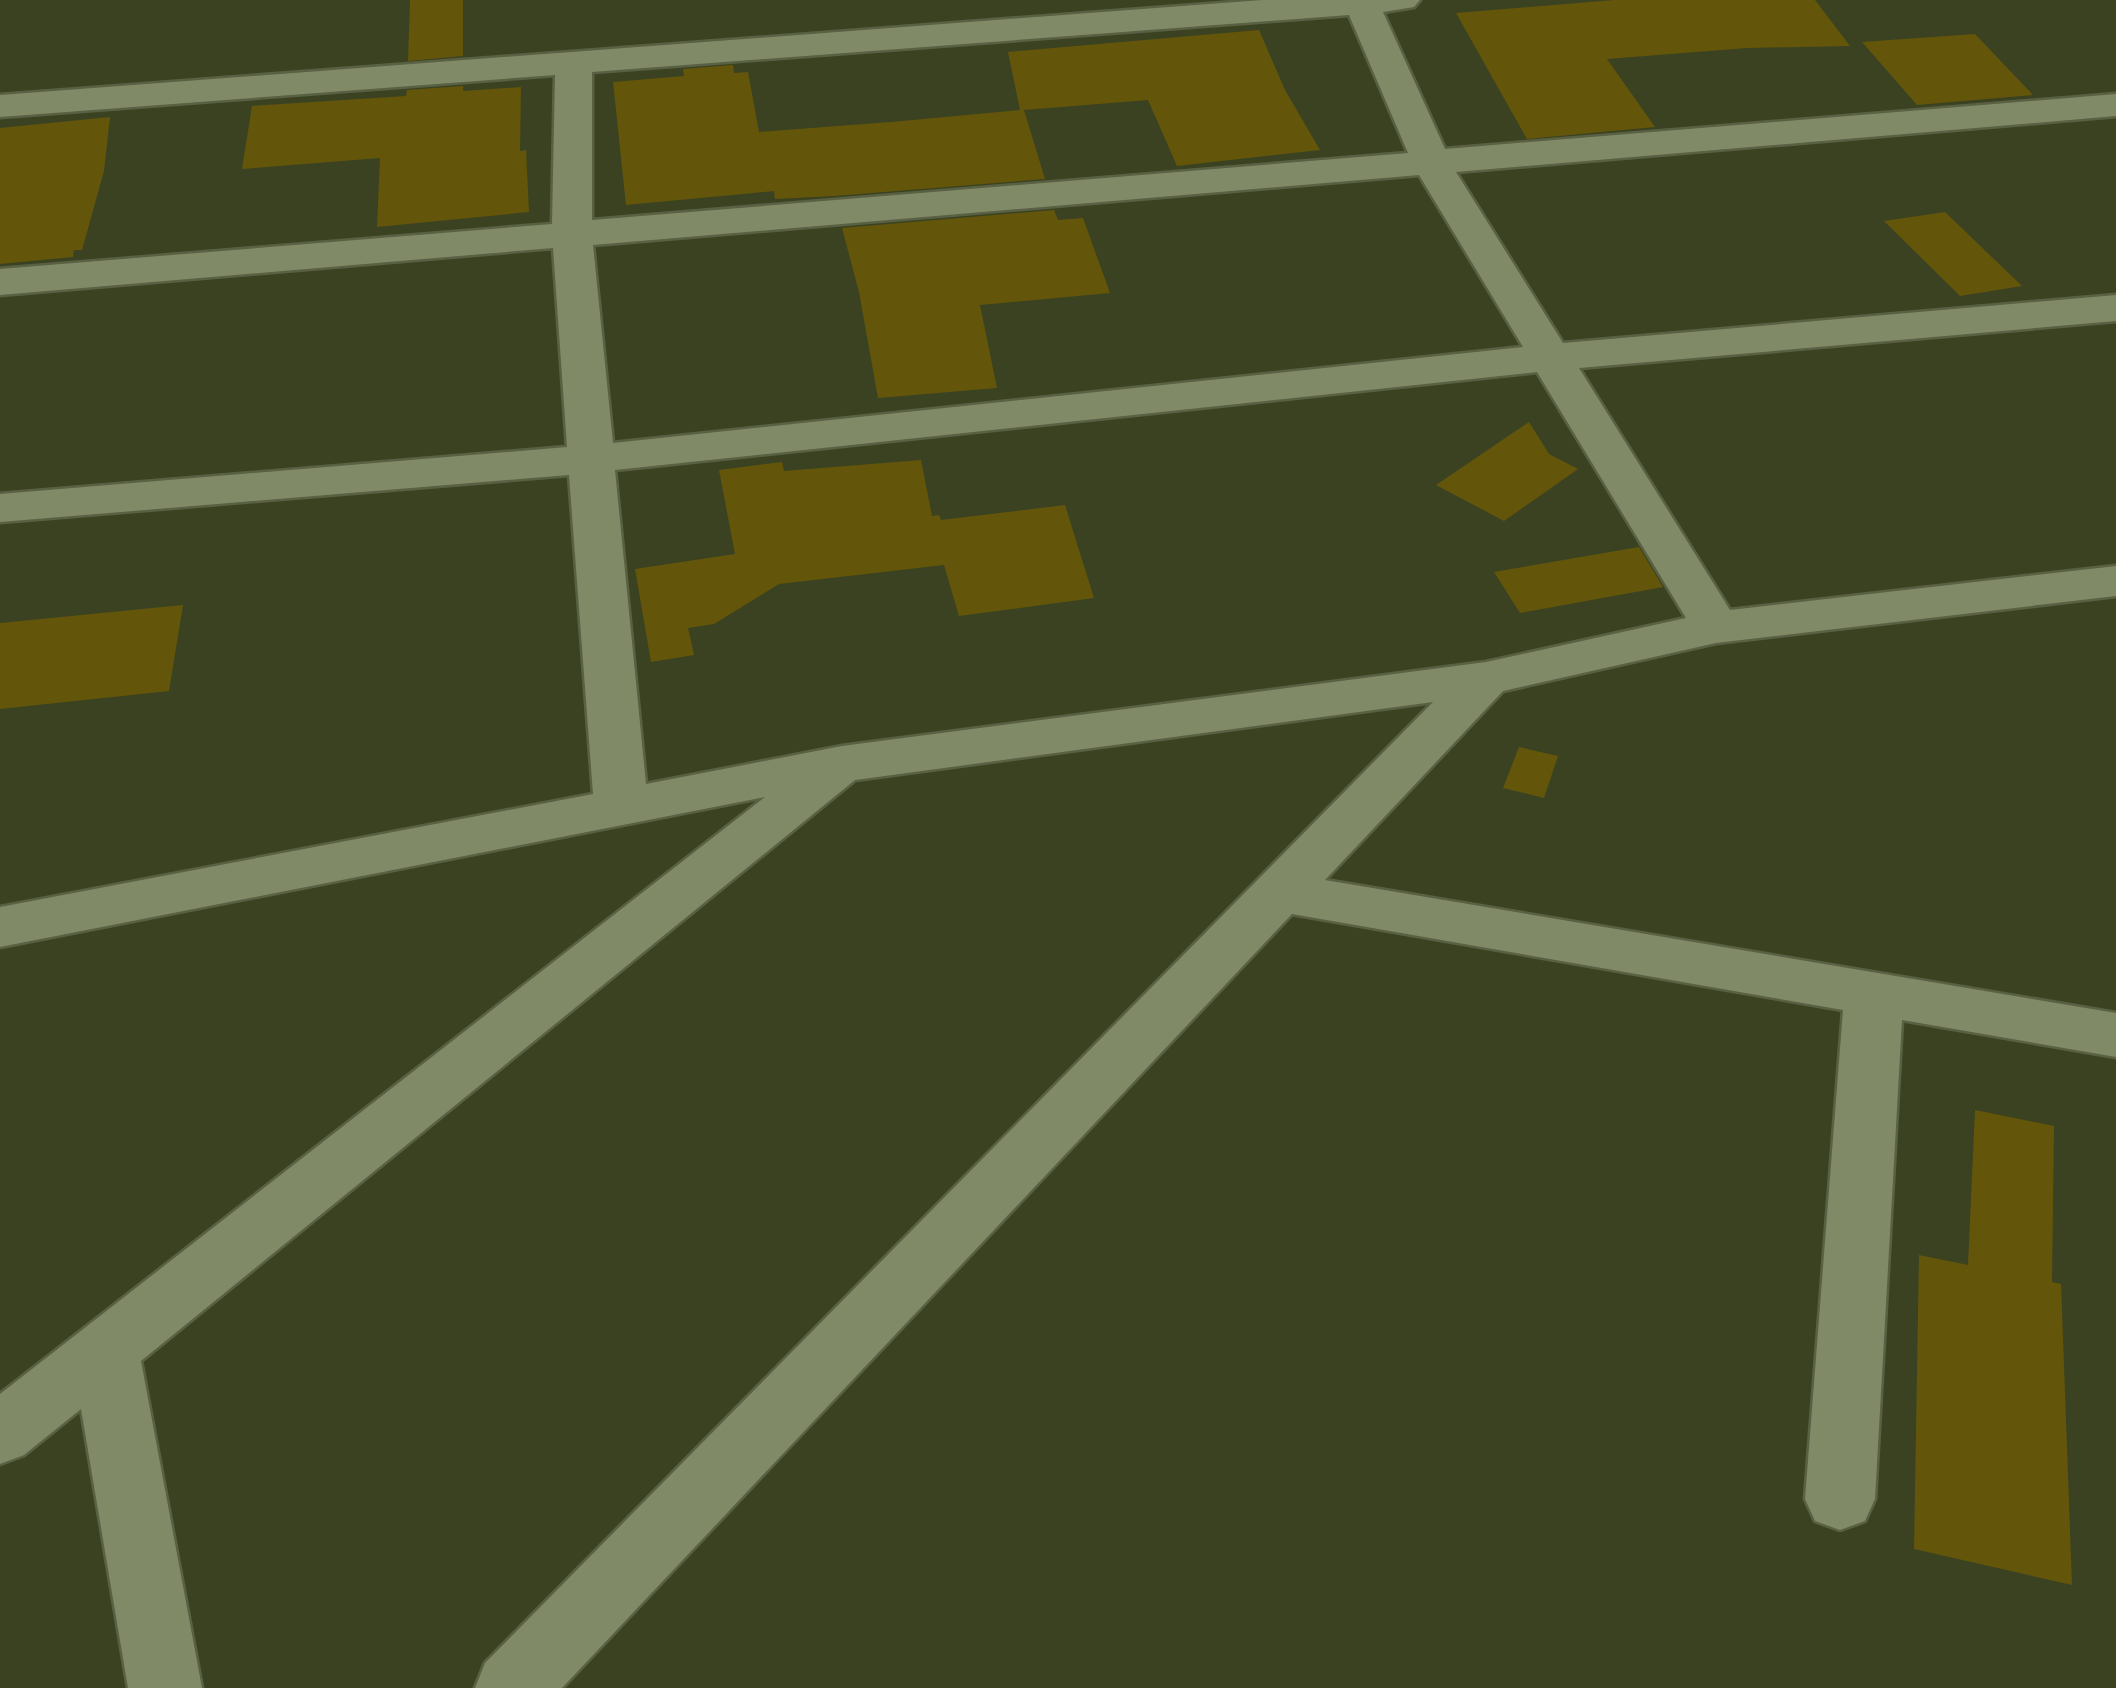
<svg xmlns="http://www.w3.org/2000/svg" width="2116" height="1688" font-family="Inter,sans-serif">
	<style>
		.building { fill: #63560b }
		.lines { fill: none; stroke-linecap: round; stroke-linejoin: round }
		.minor-casing { stroke: #5a6043; stroke-width: 5 }
		.minor { fill: #818a66; fill-rule: evenodd }
	</style>
	<rect width="100%" height="100%" fill="#3b4221"/>
	<path class="building" d="M410,0H463V56L408,61Z
		M1614,0H1815L1850,46L1747,48L1607,59L1655,127L1527,139L1456,13Z
		M1259,30L1285,90L1320,150L1177,166L1148,100L1024,110L1045,179L834,196L775,199L774,191L626,205L613,82L684,76L683,69L733,65L734,73L748,72L759,132L891,122L1020,110L1008,52Z
		M1975,34L2033,95L1917,105L1862,42Z
		M463,86V91L521,87L520,151L526,150L529,212L377,227L380,158L242,169L252,106L406,96L407,90Z
		M110,117L104,171L82,250H74L73,257L0,264V128Z
		M1054,210L1058,220L1083,218L1110,293L980,305L997,388L878,398L859,292L842,228Z
		M1945,212L2022,286L1960,296L1884,221Z
		M1529,422L1549,454L1578,469L1504,521L1436,485Z
		M921,460L932,516L939,515L941,520L1065,505L1094,598L959,616L944,565L779,584L714,624L688,628L694,655L651,662L635,569L735,554L719,470L782,462L784,471Z
		M1639,547L1663,587L1520,613L1494,572Z
		M183,605L169,691L0,709V623Z
		M1519,747L1558,756L1544,798L1503,788Z
		M1975,1110L2054,1126L2052,1282L2061,1284L2072,1585L1914,1549L1919,1255L1968,1265Z"/>
	<g class="lines">
		<defs>
			<path id="minor" d="M1262,0H1420L1414,7L1383,12L1445,149L2116,94V116L1456,172L1563,343L2116,295V321L1579,368L1730,610L2116,566V596L1716,643L1503,691L1325,880L2116,1013V1057L1902,1020L1875,1499L1865,1521L1840,1530L1815,1521L1805,1499L1843,1010L1292,914L562,1688H475L485,1663L1433,702L855,780L141,1361L202,1688H128L81,1409L24,1455L0,1464V1394L765,797L0,947V907L593,794L569,475L0,522V494L567,447L553,248L0,295V269L552,224L555,75L0,117V95ZM1349,15L1408,153L592,220V72ZM1419,175L1523,347L613,443L593,245ZM1537,372L1686,618L1486,662L842,746L646,784L615,470Z"/>
		</defs>
		<use href="#minor" class="minor-casing"/>
		<use href="#minor" class="minor"/>
	</g>
</svg>
